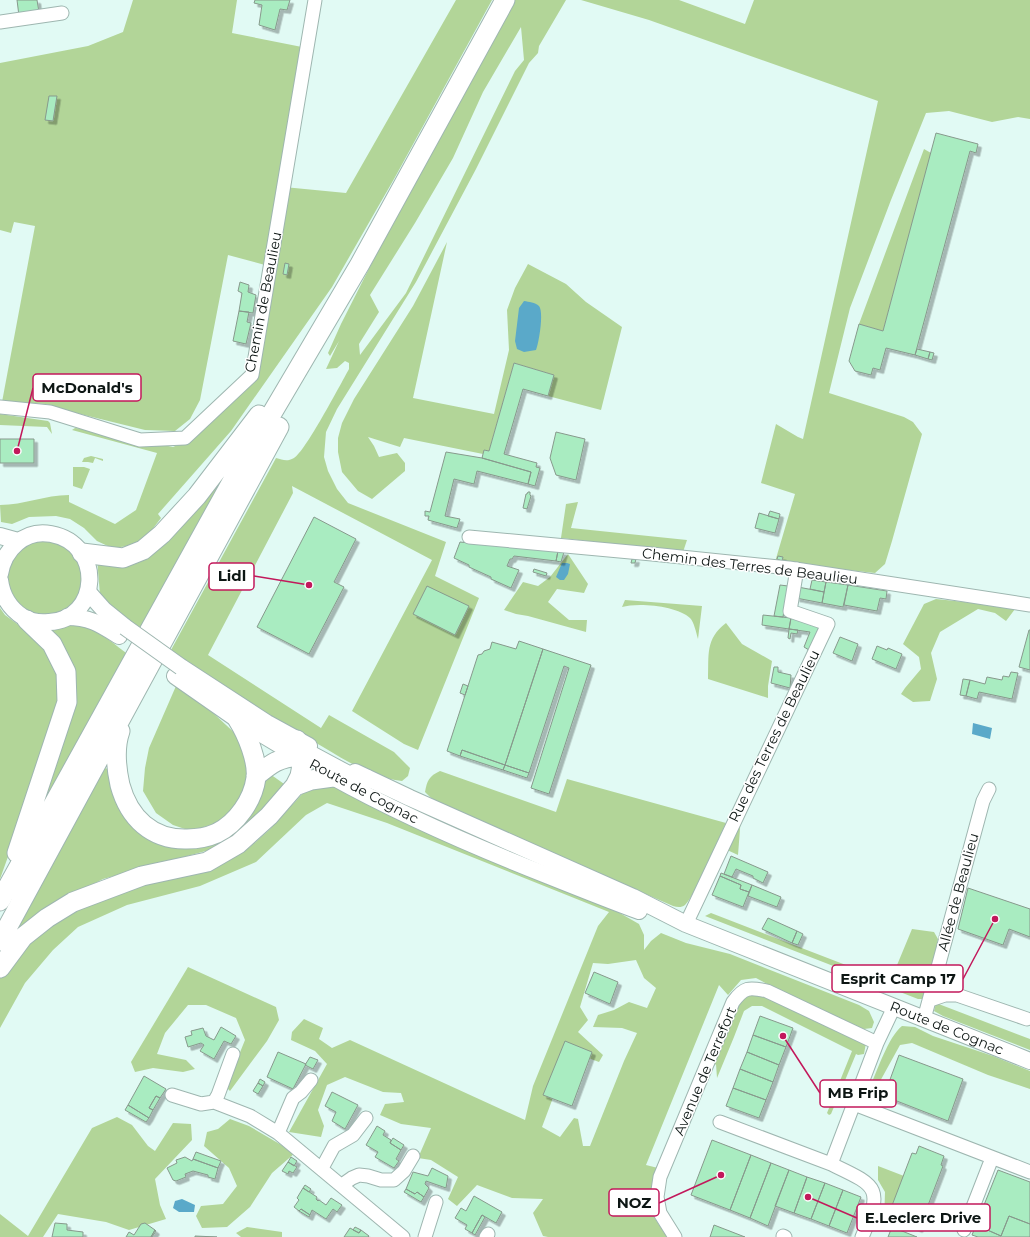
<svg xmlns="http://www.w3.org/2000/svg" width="1030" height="1237" font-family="Montserrat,sans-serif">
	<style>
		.green { fill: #b2d598; fill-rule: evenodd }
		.water { fill: #5aa9c9 }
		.building { fill: #a9ecc1; stroke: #87998c; filter: url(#shadow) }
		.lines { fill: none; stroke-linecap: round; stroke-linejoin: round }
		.minor-casing { stroke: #9eb6b0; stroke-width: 15 }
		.major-casing { stroke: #9eb6b0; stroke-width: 18 }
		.highway-casing { stroke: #9eb6b0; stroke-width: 21 }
		.minor { stroke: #fff; stroke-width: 13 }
		.major { stroke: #fff; stroke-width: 16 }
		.highway { stroke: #fff; stroke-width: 19 }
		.major-bridge-casing { stroke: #9eb6b0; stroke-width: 18; stroke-linecap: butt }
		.major-bridge { stroke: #fff; stroke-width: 16 }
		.labels { text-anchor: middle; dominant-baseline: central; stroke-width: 3; stroke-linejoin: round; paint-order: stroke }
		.street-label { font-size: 14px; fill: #0d1614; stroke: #fff }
		.leader { fill: none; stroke: #c2185b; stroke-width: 1.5 }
		.callout-dot { fill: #c2185b; stroke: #fff; stroke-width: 1.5 }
		.callout { fill: #fff; stroke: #c2185b; stroke-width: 1.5 }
		.callout-label { font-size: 15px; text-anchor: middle; font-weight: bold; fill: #0d1614 }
	</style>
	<defs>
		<filter id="shadow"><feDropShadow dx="3.5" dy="3.5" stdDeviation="0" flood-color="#0004"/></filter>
	</defs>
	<rect width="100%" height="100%" fill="#e1faf4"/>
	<path class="green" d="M133,0H237L232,33L307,48L284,187L346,193L456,0H492L394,179L332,287L231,431L158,514L161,518L145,539L129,546L112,548L97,541L84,528L70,519L56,516L29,517L12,524L1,522L0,505C24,505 45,495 69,495V502L115,524L136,510L157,453L72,430L75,428L86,429L173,447L187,441L258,372L265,265L228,255L200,400L190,419L175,431L145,430L76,413L46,404L2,402L35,226L14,222L11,233L0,230V63L88,46L123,32Z
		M515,0H566L539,46L538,53L529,63L476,169L416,282L337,409L326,432L324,457L328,471L337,489L348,503L446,542L435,576L479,598L418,750L404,744L352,711L432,560L292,486L293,493L208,655L321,728L329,715L394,752L410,768L408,776L402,781C368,777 337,755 308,738C267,714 227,689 187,665L188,662L171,650L276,458C283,460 287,462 294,458C305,452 340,385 349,369V363L345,361L337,368L326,369L339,341L330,356L328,353L341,324L387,233ZM521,27L524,60L515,71L406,293L360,355L359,344L379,312L370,295L415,223L453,158L483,92Z
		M581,0H679L745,24L754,0H1030V119L1018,117L992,122L949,111L926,113L891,200L850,308L829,393L904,417L913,422L922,434L892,541L885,564L875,573L775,562L795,494L761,483L776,424L798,437L803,439L878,101L649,20Z
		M924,149L931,153L883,331L859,324Z
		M447,242L413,398L494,414L509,350L507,310L515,288L528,264L566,284L586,302L622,327L601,410L548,396L554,375L514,363L489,451L484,450L483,454L404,438L400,447L368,437L374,446L379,457L397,453L405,463V471L372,499L358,491L342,472L338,452V438L342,423L354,399L413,306Z
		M0,414L48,421L50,423L52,434L47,427L0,425Z
		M254,429L142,631L107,607L100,595L97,558L128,560Z
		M91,456L103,459V461L95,458L93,463L88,462H82L84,458Z
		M73,467H84L90,469L82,489L73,486Z
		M578,502L571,528L687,540L683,552L561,538L566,504Z
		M7 577a38 38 0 1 1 76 0a38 38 0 1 1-76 0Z
		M568,554L588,584L584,593L557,589L548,602L569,620H587L586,632L528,616L516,614L504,610L523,582L538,586L550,577Z
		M936,599L974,603L1015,609L1006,621L995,613L978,609L940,632L931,653L937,679L930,701L913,702L901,694L905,688L921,669L919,657L903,644L924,604Z
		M625,600L702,606L698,639C696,632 694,622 690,618C678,606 638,602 622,607Z
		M0,608L5,615L35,637L46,649L56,670L59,682L57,706L20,823L0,879Z
		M726,623L742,644L772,661L768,686V698L708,679C709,655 705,639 726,623Z
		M70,625C94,625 111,642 129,655L34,830L71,707L44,629H52Z
		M176,686L211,711L240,738L248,769L246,789L236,808L220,822L191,831L173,825L156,813L143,791L145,768L149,748Z
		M105,768L111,770L132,818L219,840L270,774L287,786L273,805L224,846L103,879L41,911L11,937Z
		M440,771L556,812L567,779L726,823C719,837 694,898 685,905C681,908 677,907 673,906L441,804L430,797L425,792C427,781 429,776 440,771Z
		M321,786H333L604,904L639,924L644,935V950L651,941L661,933L686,943L730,954L859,1005L869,1011L874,1022L872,1028L864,1029L814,1009L756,978L741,980L728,995L719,985L646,1165L658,1168L650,1211L667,1237H548L543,1236L533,1213L543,1199L512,1198L477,1185L457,1206L448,1199L458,1177L431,1160L418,1158L431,1128L401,1124L380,1115L385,1104L404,1102L401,1093L383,1092L345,1077L327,1085L318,1110L324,1126L321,1137L289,1132L327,1064L315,1051L291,1040L292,1032L304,1019L323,1028L319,1039L332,1048L350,1040L525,1120L533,1086L598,926L609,912L387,823L327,803L306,815L256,862L200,886L127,905L78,927L53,950L25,983L0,1028V975L18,951L81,905L147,881L225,862L250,847L270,829L305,791ZM636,960L644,978L656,988L647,1008L629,1002L614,1010L598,1015L593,1027L622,1028L637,1033L624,1061L590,1146H583L578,1119L574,1118L560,1137L542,1127L554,1095L580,1055L599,1062L603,1055L578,1032L588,1020L580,1007L593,963L608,964Z
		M741,816L738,855L725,849Z
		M711,913L890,982L912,929L934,932L938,939L926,999H918L705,916Z
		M188,967L276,1007L279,1020L267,1041L230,1091L226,1087L245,1040L236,1018L206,1005H188L165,1033L157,1054L186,1060L195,1069L183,1072L153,1068L135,1072L131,1062Z
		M755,994L769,998L866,1043L864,1054L858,1055L856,1054L831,1114L829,1115L827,1113L852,1051L762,1006H752L744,1011L734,1037L717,1078L716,1064L710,1070L734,1004L744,996Z
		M936,1003L1030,1039V1050L943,1016L934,1011Z
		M902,1026L915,1027L933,1036L993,1056L1030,1071V1089L988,1075L912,1043L900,1045L873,1094L870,1093L869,1089C877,1072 888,1037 902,1026Z
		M117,1117L132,1125L148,1146L155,1151L173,1123L191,1124L192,1140L155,1179L160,1205L166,1219L129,1230L106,1222L58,1214L43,1237H0V1214L28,1236L92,1128Z
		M230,1119L249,1126L295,1153L272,1173L250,1207L227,1227L202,1228L196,1216L201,1206L223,1204L237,1186L229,1168L204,1146L207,1132L218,1129Z
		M878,1166L904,1176L888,1216L884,1223L885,1192L878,1180Z
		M247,1227L282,1232V1237H241L236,1233Z"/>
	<path class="water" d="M524,301C529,302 535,302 539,306C544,312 539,342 536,350L524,352L517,349L515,341L519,308Z
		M562,563H567L570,564L568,574L564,580H560L556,577Z
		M973,723L992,728L990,739L972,734Z
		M182,1199L195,1205L194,1212H179L173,1208L175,1201Z"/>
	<path class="building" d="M17,0H37L39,12L19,16Z
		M255,0H290L287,10L280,9L275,30L259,25L262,5L254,3Z
		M49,96H57L53,121L45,120Z
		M936,133L978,144L976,153L970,151L915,355L886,348L880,370L873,368L871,375L855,371L849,361L859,324L883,331Z
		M285,263L289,264L287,275L283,274Z
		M240,282L249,285L248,292L256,295L253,313L239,311L242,293L238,291Z
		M239,311L249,312L247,322L251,323L246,344L233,341Z
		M917,349L930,352L928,359L915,355Z
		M930,352L934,353L932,360L928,359Z
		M514,363L554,375L548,396L523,389L504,454L537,463L536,467L540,468L535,486L528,484L531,472L482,458L484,450L489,451Z
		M556,432L585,439L576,480L556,475L550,458Z
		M0,439H34V463H0Z
		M446,452L482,458L531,472L528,484L477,471L474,484L454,479L445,516L460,519L457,528L428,520L429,516H425V511L430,512Z
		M528,492H530V495L531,496L527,509L523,508L526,494H527Z
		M770,511L780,514L779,519L768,516Z
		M759,513L779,519L775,533L755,528Z
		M314,517L356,539L334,582L344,587L309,654L257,627Z
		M460,542L470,543L558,551L556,561L514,556L512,559H510L507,566L519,570L511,588L491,579V577L469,567V565L454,558Z
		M558,551L564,552L561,562L556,561Z
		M778,556L783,557L782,561L777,559Z
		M632,559H636L635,563H631Z
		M534,569L547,573L546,576L533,572Z
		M812,580L826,582L824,592L810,589Z
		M826,582L848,585L843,607L822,603Z
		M780,585L788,586L783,617L774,616Z
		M848,585L887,591L886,599L880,598L877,611L844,605Z
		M427,586L469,606L455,635L413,614Z
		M798,587L824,592L822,603L796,598Z
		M763,615L791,618L789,629L762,625Z
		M791,618L819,627L809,650L804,647L810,632L789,629Z
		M789,629L798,630L797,634L791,633L790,639L788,638Z
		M1029,630H1030V670L1019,667Z
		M840,637L858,644L852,661L833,653Z
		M519,641L543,649L505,765L462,750L460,756L447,751L478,655L482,654L484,651L490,649L492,642L516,649Z
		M877,646L887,650L888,648L902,654L896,669L872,659Z
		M543,649L591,665L549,794L531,788L569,668L564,666L529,773L505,765Z
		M774,667H778V672L791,675L790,688L771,683Z
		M1011,672L1018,673L1012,699L979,692L977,699L966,696L970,680L985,684L987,677L1002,680L1003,676L1009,677Z
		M963,679L970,680L966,696L960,695Z
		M463,684L468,686L465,695L460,693Z
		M462,750L505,765L503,770L460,756Z
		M505,765L529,773L527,778L503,770Z
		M731,856L768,872L763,883L753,878V876L736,869L732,877L724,874Z
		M721,873L752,885L749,892L740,889L741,885L720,876Z
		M720,876L741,885L740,889L749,892L743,907L712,895Z
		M752,885L781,897L777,907L748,896Z
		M968,888L1030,909V937L1009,929L1003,945L958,929Z
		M768,918L797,931L792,943L762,929Z
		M797,931L803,934L798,945L792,943Z
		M594,972L618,982L610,1004L585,993Z
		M760,1016L793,1028L786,1047L753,1035Z
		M221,1027L236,1036L231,1044L224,1041L214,1059L200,1051L204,1045L201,1043L188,1047L185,1037L192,1035L191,1031L203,1028L206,1036L214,1040Z
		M753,1035L786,1047L779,1065L747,1052Z
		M565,1041L592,1052L572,1106L543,1095Z
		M278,1052L306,1064L293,1089L267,1077Z
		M747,1052L779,1065L773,1082L740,1069Z
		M899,1055L963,1079L948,1121L884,1096Z
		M310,1057L318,1060L313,1069L305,1065Z
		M740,1069L773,1082L766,1100L733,1088Z
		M144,1076L166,1089L160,1098L156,1096L149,1108L153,1110L149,1118L128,1105Z
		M260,1079L265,1082L263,1086L258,1083Z
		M258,1083L263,1086L258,1094L253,1091Z
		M733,1088L766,1100L759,1118L726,1106Z
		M332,1092L358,1105L345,1129L332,1121L336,1112L325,1106Z
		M156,1096L160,1098L153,1110L149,1108Z
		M128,1105L149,1118L146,1122L125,1110Z
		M377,1126L385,1131L383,1135L391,1140L390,1143L401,1150L396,1159L399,1161L394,1168L375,1157L378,1152L366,1145Z
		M393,1138L404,1145L401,1150L390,1143Z
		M712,1140L751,1155L730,1210L691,1195Z
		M919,1146L944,1156L941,1165L943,1166L919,1229L888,1216L912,1153L916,1154Z
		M196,1152L221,1161L218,1168L193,1159Z
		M751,1155L771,1163L750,1218L730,1210Z
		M185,1157L192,1161L193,1159L218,1168L215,1179L208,1177V1175L193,1171L185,1174L186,1177L176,1181L173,1180L167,1168L177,1163L176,1160Z
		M291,1157L297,1161L294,1166L288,1162Z
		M288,1162L297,1167L293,1173L289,1171L288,1174L282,1171Z
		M771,1163L789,1170L768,1226L750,1218Z
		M432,1168L448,1176L446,1188L426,1181L425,1184L429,1188L424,1197L417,1192L415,1194L406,1189L413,1172L428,1176Z
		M789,1170L807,1177L794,1213L775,1206Z
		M998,1170L1030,1182V1224L1009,1216L1001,1236L976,1225Z
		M807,1177L825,1183L811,1219L794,1213Z
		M825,1183L843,1190L829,1226L811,1219Z
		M305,1185L311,1189L309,1192L303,1188Z
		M303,1188L317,1197L316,1199L318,1201L319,1200L326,1205L331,1198L342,1205L337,1212L333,1209L326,1219L312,1210L310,1215L301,1209L299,1211L294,1207L299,1200L297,1198Z
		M406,1189L415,1194L417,1192L424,1197L421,1202L404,1192Z
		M843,1190L861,1197L847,1233L829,1226Z
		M474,1196L502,1212L496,1223L482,1215L472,1233L465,1229L467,1225L455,1218L461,1208L466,1211Z
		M301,1209L310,1215L309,1217L299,1211Z
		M482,1215L485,1217L475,1235L472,1233Z
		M1009,1216L1030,1224V1237H978L972,1235L976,1225L1001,1236Z
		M55,1223L67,1224V1230L83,1232V1237H52Z
		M145,1223L155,1230L151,1237H126L129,1232L134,1235L141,1224Z
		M714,1225L745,1237H710Z
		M355,1227L361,1230L359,1233L353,1230Z
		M892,1227L917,1237H888Z
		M350,1228L359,1233L361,1230L369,1236L368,1237H344Z
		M155,1230L156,1231L152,1237H151Z
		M195,1236L217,1237H195Z"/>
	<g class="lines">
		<defs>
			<path id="minor" d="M0,22L62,13
				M0,407L50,412L140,440L185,438L252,375L315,0
				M469,537L652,554L789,568L1030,605
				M686,924L828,624L790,611L797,569
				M930,1000L945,995H957L1027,1019
				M924,1019L983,801L989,789
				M172,1095L201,1104L214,1102L250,1116L278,1133L403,1237
				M214,1102L218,1095L233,1054
				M854,1104L1030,1172
				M720,1122L831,1164L877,1043L894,1007
				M278,1133L293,1098L301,1092L311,1080
				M831,1164C877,1186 884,1187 862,1237
				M322,1168L334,1146L353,1135L366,1118
				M342,1185L352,1178L359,1175L368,1176L381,1180H394L404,1171L413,1156
				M964,1230L992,1158
				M783,1236L785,1237
				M425,1237L436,1202
				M486,1237L488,1234
				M675,1237L660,1213L657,1197L660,1177L733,1002C744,987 749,987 767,991L877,1043"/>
			<g id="major">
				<path d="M0,536L18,541"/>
				<path d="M0,574C4,549 25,529 51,534C105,544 100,620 49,622C40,623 31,622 23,617C9,608 2,596 0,580"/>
				<path d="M88,592L104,610L125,627"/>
				<path d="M67,617C90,617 100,624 119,636"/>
				<path d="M181,667L267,723L309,746"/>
				<path d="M175,676L238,720L303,759"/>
				<path id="s1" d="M355,772L410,798L633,897L686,924L1030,1061"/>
				<path d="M331,776C401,815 475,847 549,876C579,888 609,900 639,911"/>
			</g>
			<path id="highway" d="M82,553L123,558L143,550L162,534L197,496L259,415
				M120,731C114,748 116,767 120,785C129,818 152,840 187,839C197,839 208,837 217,833C237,823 253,800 256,778C258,761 247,734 238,720
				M297,740L299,756L306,753L349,776L366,779
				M295,786L311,780L333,777
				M17,853L67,702L66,672L52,644L27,620
				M0,901L235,476L360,264L505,0
				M0,941L279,427
				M0,968L23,937L47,918L73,902L142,876L207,862L238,844L269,816L295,786L300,776L302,765L299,756C278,758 272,763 256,776"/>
		</defs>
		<use href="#minor" class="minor-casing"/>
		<use href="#major" class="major-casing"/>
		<use href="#highway" class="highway-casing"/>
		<use href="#minor" class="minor"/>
		<use href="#major" class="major"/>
		<use href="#highway" class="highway"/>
		<defs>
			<path id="major-bridge" d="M125,627L181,667"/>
		</defs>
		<use href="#major-bridge" class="major-bridge-casing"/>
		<use href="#major-bridge" class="major-bridge"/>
	</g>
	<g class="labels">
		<g class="street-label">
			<text transform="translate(263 302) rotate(-79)">Chemin de Beaulieu</text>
			<text transform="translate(750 566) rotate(7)">Chemin des Terres de Beaulieu</text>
			<text transform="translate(774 736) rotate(-64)">Rue des Terres de Beaulieu</text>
			<text transform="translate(364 791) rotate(28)">Route de Cognac</text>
			<text transform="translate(958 892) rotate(-75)">Allée de Beaulieu</text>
			<text stroke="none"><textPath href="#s1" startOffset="645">Route de Cognac</textPath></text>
			<text transform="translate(705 1071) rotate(-67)">Avenue de Terrefort</text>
		</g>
	</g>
	<path class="leader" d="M17 451L33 388M309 585L254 576M995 919L963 979M783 1036L820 1093M721 1175L659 1203M808 1197L857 1218"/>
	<g class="callout-dot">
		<circle cx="17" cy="451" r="4"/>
		<circle cx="309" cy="585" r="4"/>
		<circle cx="995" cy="919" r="4"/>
		<circle cx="783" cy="1036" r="4"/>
		<circle cx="721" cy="1175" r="4"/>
		<circle cx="808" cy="1197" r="4"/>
	</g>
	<g class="callout">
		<rect x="33" y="374" width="108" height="27" rx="4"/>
		<rect x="209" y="563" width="45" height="27" rx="4"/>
		<rect x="832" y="965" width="131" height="27" rx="4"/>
		<rect x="820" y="1080" width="76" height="27" rx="4"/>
		<rect x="609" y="1189" width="50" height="27" rx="4"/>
		<rect x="857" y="1204" width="133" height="27" rx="4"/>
	</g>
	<g class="callout-label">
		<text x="87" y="393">McDonald's</text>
		<text x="232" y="581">Lidl</text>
		<text x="898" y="984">Esprit Camp 17</text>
		<text x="858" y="1098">MB Frip</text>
		<text x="634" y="1208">NOZ</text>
		<text x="923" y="1223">E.Leclerc Drive</text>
	</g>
</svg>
